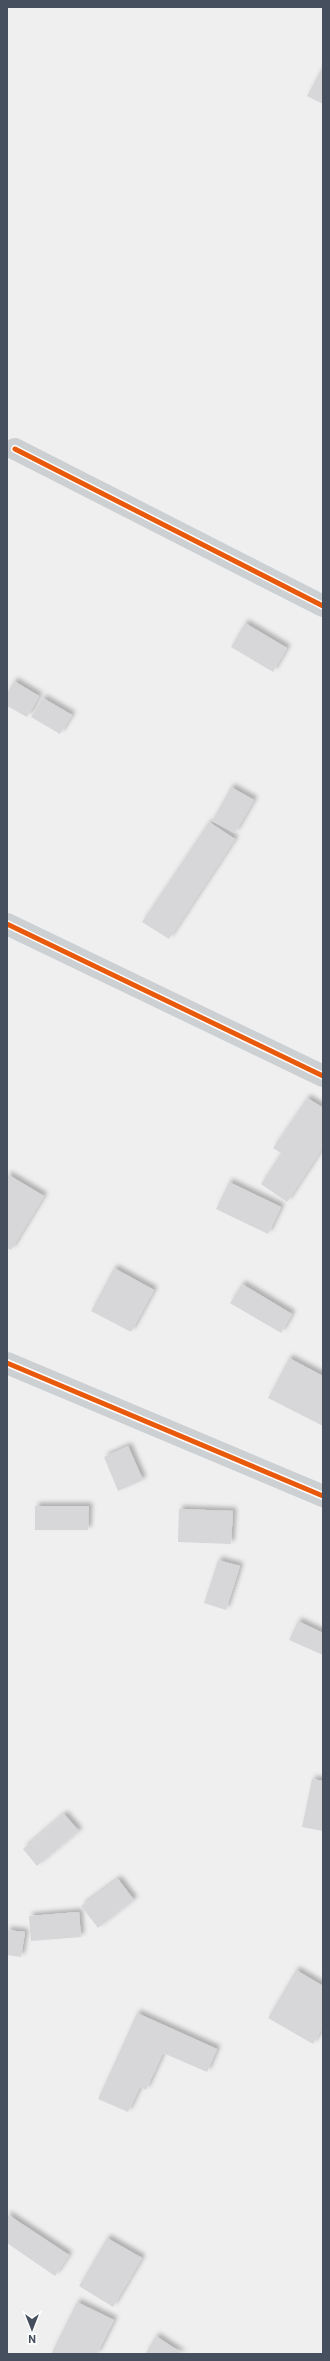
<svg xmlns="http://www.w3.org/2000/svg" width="330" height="2361" font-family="Roboto,sans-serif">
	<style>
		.building { fill: #d7d7d9; filter: url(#shadow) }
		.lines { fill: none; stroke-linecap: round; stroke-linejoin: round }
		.minor { stroke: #cdd0d3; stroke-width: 22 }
		.cycleway-casing { stroke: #fff; stroke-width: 8 }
		.cycleway { stroke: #e8590c; stroke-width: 5 }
	</style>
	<defs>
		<filter id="shadow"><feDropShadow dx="3.5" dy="-3.5" stdDeviation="2" flood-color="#0004"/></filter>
	</defs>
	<rect width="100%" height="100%" fill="#f0efef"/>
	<path class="building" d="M323,66V104L307,96Z
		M245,623L287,648L273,672L231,647Z
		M14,681L39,696L27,717L7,706V693Z
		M43,698L72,715L60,734L31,717Z
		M231,787L254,800L235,833L212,821Z
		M209,822L235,839L169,939L142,922Z
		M307,1098L322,1107L323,1106V1147L287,1202L261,1184L281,1153L273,1148Z
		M7,1174L44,1196L11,1250L7,1248Z
		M229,1182L281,1207L268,1234L216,1209Z
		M114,1268L154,1290L131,1332L91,1311Z
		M242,1284L292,1314L281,1333L230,1303Z
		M289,1358L323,1376V1426L268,1398Z
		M128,1446L143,1480L118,1491L104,1457Z
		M35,1506H89L88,1530H35Z
		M179,1509L233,1511L231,1544L178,1542Z
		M218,1560L240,1566L226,1610L204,1603Z
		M298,1621L323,1633V1655L289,1640Z
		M312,1779L323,1781V1831L302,1827Z
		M64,1814L79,1831L37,1866L23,1849Z
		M118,1879L134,1900L98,1928L81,1906Z
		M79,1912L81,1937L31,1941L29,1916Z
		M7,1930L25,1932L21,1957L7,1955Z
		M296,1970L323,1986V2027L313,2044L268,2018Z
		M137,2013L217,2049L207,2072L163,2053L146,2090L140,2087L128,2112L98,2099Z
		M7,2214L69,2255L55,2276L7,2243Z
		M107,2238L142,2258L113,2307L79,2286Z
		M77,2302L114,2320L97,2354H51Z
		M156,2336L183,2354H145Z"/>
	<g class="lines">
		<path class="minor" d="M15,449L323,606
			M7,924L323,1076
			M7,1363L323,1496"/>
		<defs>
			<path id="cycleway" d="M15,449L323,606
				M7,924L323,1076
				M7,1363L323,1496"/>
		</defs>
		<use href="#cycleway" class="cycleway-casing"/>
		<use href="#cycleway" class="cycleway"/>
	</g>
	<rect width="330" height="2361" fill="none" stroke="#464f5d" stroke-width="16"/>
	<g transform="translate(32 2329) rotate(180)" stroke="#ffffff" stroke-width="3" paint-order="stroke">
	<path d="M0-3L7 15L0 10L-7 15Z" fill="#464f5d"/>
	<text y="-6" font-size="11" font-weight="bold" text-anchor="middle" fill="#464f5d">N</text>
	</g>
</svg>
